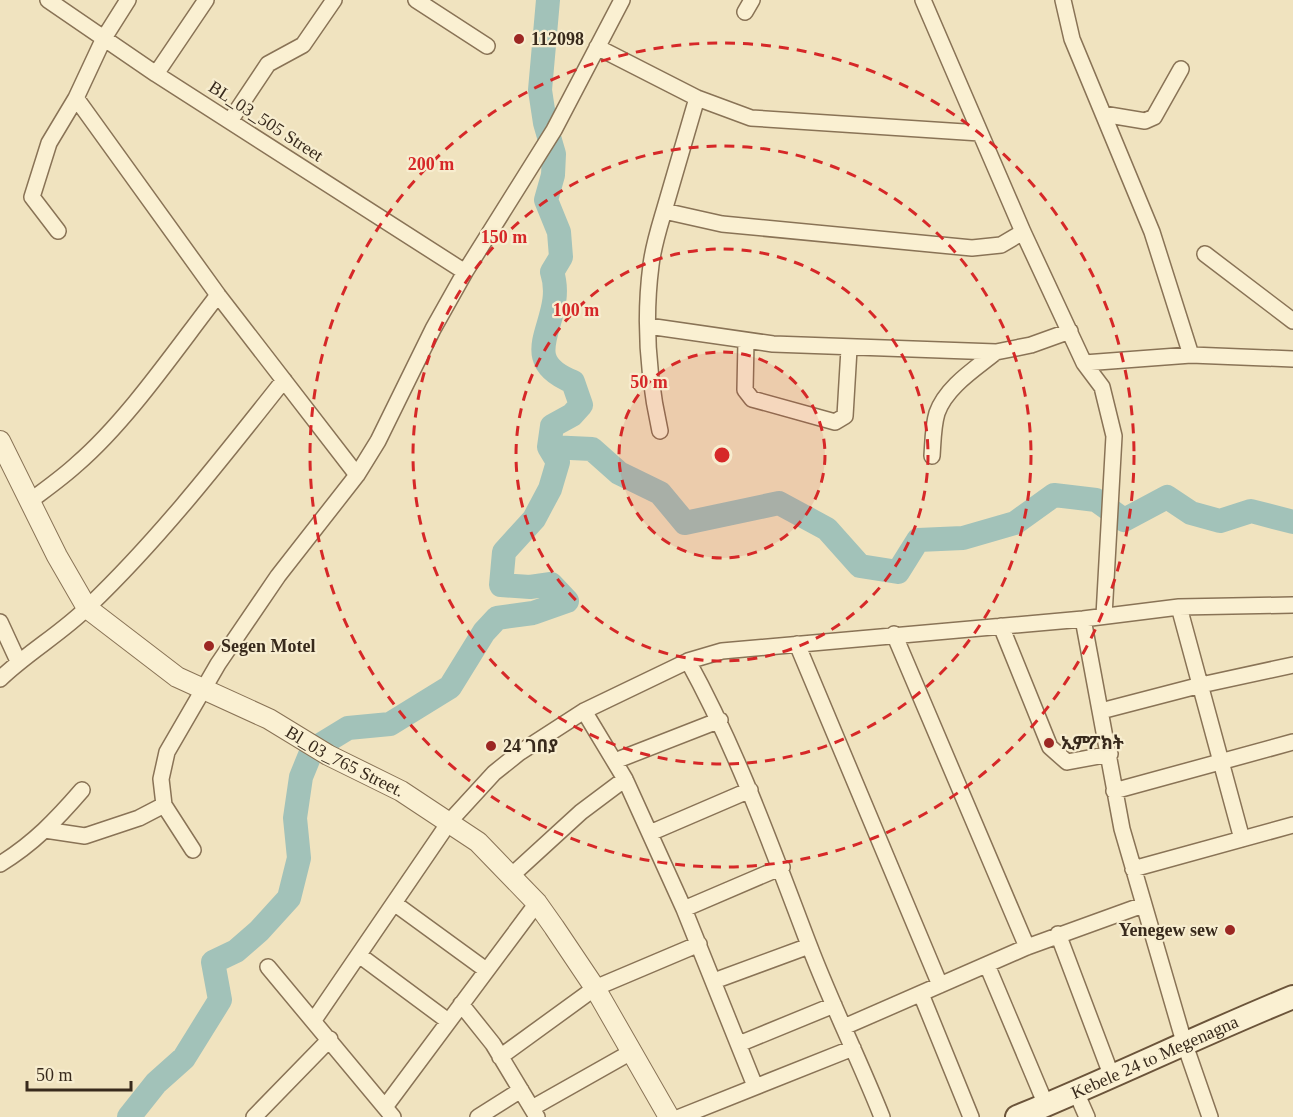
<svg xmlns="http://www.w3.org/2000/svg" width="1293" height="1117" font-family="'Times New Roman','Noto Sans Ethiopic',serif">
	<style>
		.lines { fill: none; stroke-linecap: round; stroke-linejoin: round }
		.river { stroke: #a2c2b9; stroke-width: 24 }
		.minor-casing { stroke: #897356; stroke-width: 18 }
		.tertiary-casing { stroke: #897356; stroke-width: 22 }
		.secondary-casing { stroke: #6b543a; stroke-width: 26 }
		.minor { stroke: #faf0d2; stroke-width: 15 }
		.tertiary { stroke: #faf0d2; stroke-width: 20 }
		.secondary { stroke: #faf0d2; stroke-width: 22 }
		.ring { fill: none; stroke: #d62828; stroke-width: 3; stroke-dasharray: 10 8 }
		.poi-dot { fill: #9c2723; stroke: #f7edcf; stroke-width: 2 }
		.labels { text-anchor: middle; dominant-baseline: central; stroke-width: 4.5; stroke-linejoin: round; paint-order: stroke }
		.poi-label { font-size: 18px; font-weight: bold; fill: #382a1c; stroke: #f7edcf; text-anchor: start }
		.street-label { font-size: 18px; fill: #382a1c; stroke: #f7edcf }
		.centre { fill: #d62828; stroke: #f7edcf; stroke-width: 3 }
		.ring-label { font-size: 18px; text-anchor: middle; font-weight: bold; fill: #d62828; stroke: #f7edcf; stroke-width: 4.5; stroke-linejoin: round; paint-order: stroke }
	</style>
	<rect width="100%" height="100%" fill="#f0e3bf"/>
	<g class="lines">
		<path class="river" d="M549,447L592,449L619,473L660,493L685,523L779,503L827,529L860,566L898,572L918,540L963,538L1015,523L1054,495L1096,500L1124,520L1167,497L1191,513L1220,521L1251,511L1293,522
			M129,1117L156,1083L184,1058L220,1000L213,962L236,951L259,931L289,898L299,858L295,818L301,777L312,750L348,728L390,724L450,687L484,632L497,618L533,613L567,601L551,584L530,587L501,585L504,552L534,519L550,489L558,462L549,447L552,426L572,415L581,405L573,382C511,357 568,321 552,272L561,257L559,232L546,200L553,175L554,154L545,123L540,90L548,0"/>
		<defs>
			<path id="minor" d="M48,0L156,74L465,272
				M128,0L104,38L76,98L218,295L357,475
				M416,0L487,46
				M923,0L1023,232L1084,363L1102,387L1114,436L1104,616
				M1063,0L1072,39L1152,232L1191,355
				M745,12L752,0
				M597,47L697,98L751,118L980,133
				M156,74L206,0
				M1103,114L1145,121L1154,117L1181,69
				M230,121L268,64L303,45L334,0
				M664,211L697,98
				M58,231L32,197L49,143L76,98
				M1205,254L1293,321
				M648,326L773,344L996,352L1031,345L1070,331
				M746,341L745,390L752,399L835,422L845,416L849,349
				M1084,363L1191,355L1293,359
				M660,431C648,377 644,319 651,265C653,247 659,228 664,211L722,224L972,248L1001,245L1023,232
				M932,456C933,442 933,426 937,413C946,387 975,369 996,352
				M30,501C46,489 63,477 77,464C128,420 176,349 218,295
				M1179,607L1242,839
				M1083,619L1122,829L1184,1042L1210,1117
				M0,622L18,661
				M1001,626L1050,747L1067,762L1110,754
				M894,634L1027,947
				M797,644L940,985
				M688,661C738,752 772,848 809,945C831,1003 859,1059 882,1117
				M0,679C28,652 62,633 89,606C161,537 222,458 284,380
				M584,711L625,779L684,909L782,867
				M1101,711L1201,685L1293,665
				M615,761L720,720
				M1114,791L1293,742
				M45,830L85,836L139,818L164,805
				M650,833L750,790
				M193,850L164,805L161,779L167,752L218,664L278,576L357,475L378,441L433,329L465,272L554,130L622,0
				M0,864C33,844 57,819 82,790
				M1133,869L1293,825
				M511,876L581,812L625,779
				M394,903L486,970
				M684,909L755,1086
				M1058,934L1112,1077
				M359,955L448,1021
				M987,965L1046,1105
				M268,967L393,1117
				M714,981L809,946
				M921,994L971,1117
				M461,1004L493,1044L537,1117
				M314,1020L450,821L494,773L519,753L584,711L688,661L722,651L1083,619L1179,607L1293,605
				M844,1027L1027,947L1143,905
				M739,1044L834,1005
				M500,1057L595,988L699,944
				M1076,1092L1087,1117
				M385,1107L537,903
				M532,1108L633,1051
				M254,1117L330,1039
				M478,1117L521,1090
				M680,1117L853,1048"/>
			<g id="tertiary">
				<path id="s1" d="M0,441L57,556L87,608L177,677L269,719L328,755L401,791L478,842L537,903L554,927L595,988L669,1117"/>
			</g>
			<g id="secondary">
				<path id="s2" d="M1017,1117C1110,1079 1200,1035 1293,997"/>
			</g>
		</defs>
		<use href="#minor" class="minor-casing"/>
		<use href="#tertiary" class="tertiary-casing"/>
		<use href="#secondary" class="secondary-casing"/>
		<use href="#minor" class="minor"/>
		<use href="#tertiary" class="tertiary"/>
		<use href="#secondary" class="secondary"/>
	</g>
	<circle cx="722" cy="455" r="103" fill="#d62828" fill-opacity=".12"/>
	<g class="ring">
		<circle cx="722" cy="455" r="103"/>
		<circle cx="722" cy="455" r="206"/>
		<circle cx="722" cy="455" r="309"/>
		<circle cx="722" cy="455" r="412"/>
	</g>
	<g class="poi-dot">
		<circle cx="519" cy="39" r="6"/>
		<circle cx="209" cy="646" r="6"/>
		<circle cx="1049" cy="743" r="6"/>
		<circle cx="491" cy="746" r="6"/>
		<circle cx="1230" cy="930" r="6"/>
	</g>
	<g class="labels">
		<g class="poi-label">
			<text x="531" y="39">112098</text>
			<text x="221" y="646">Segen Motel</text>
			<text x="1061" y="743">ኢምፖክት</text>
			<text x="503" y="746">24 ገበያ</text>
			<text x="1218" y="930" text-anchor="end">Yenegew sew</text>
		</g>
		<g class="street-label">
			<text transform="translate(266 121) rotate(33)">BL_03_505 Street</text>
			<text stroke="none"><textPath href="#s1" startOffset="490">Bl_03_765 Street.</textPath></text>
			<text stroke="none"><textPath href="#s2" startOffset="150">Kebele 24 to Megenagna</textPath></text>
		</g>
	</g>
	<circle cx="722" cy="455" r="9" class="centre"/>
	<g class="ring-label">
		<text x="431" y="170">200 m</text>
		<text x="504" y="243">150 m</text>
		<text x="576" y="316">100 m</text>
		<text x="649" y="388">50 m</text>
	</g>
	<path d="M27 1081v9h104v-9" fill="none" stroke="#382a1c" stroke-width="3"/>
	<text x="36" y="1081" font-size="18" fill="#382a1c" stroke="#f7edcf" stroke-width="4.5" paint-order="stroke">50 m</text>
</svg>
